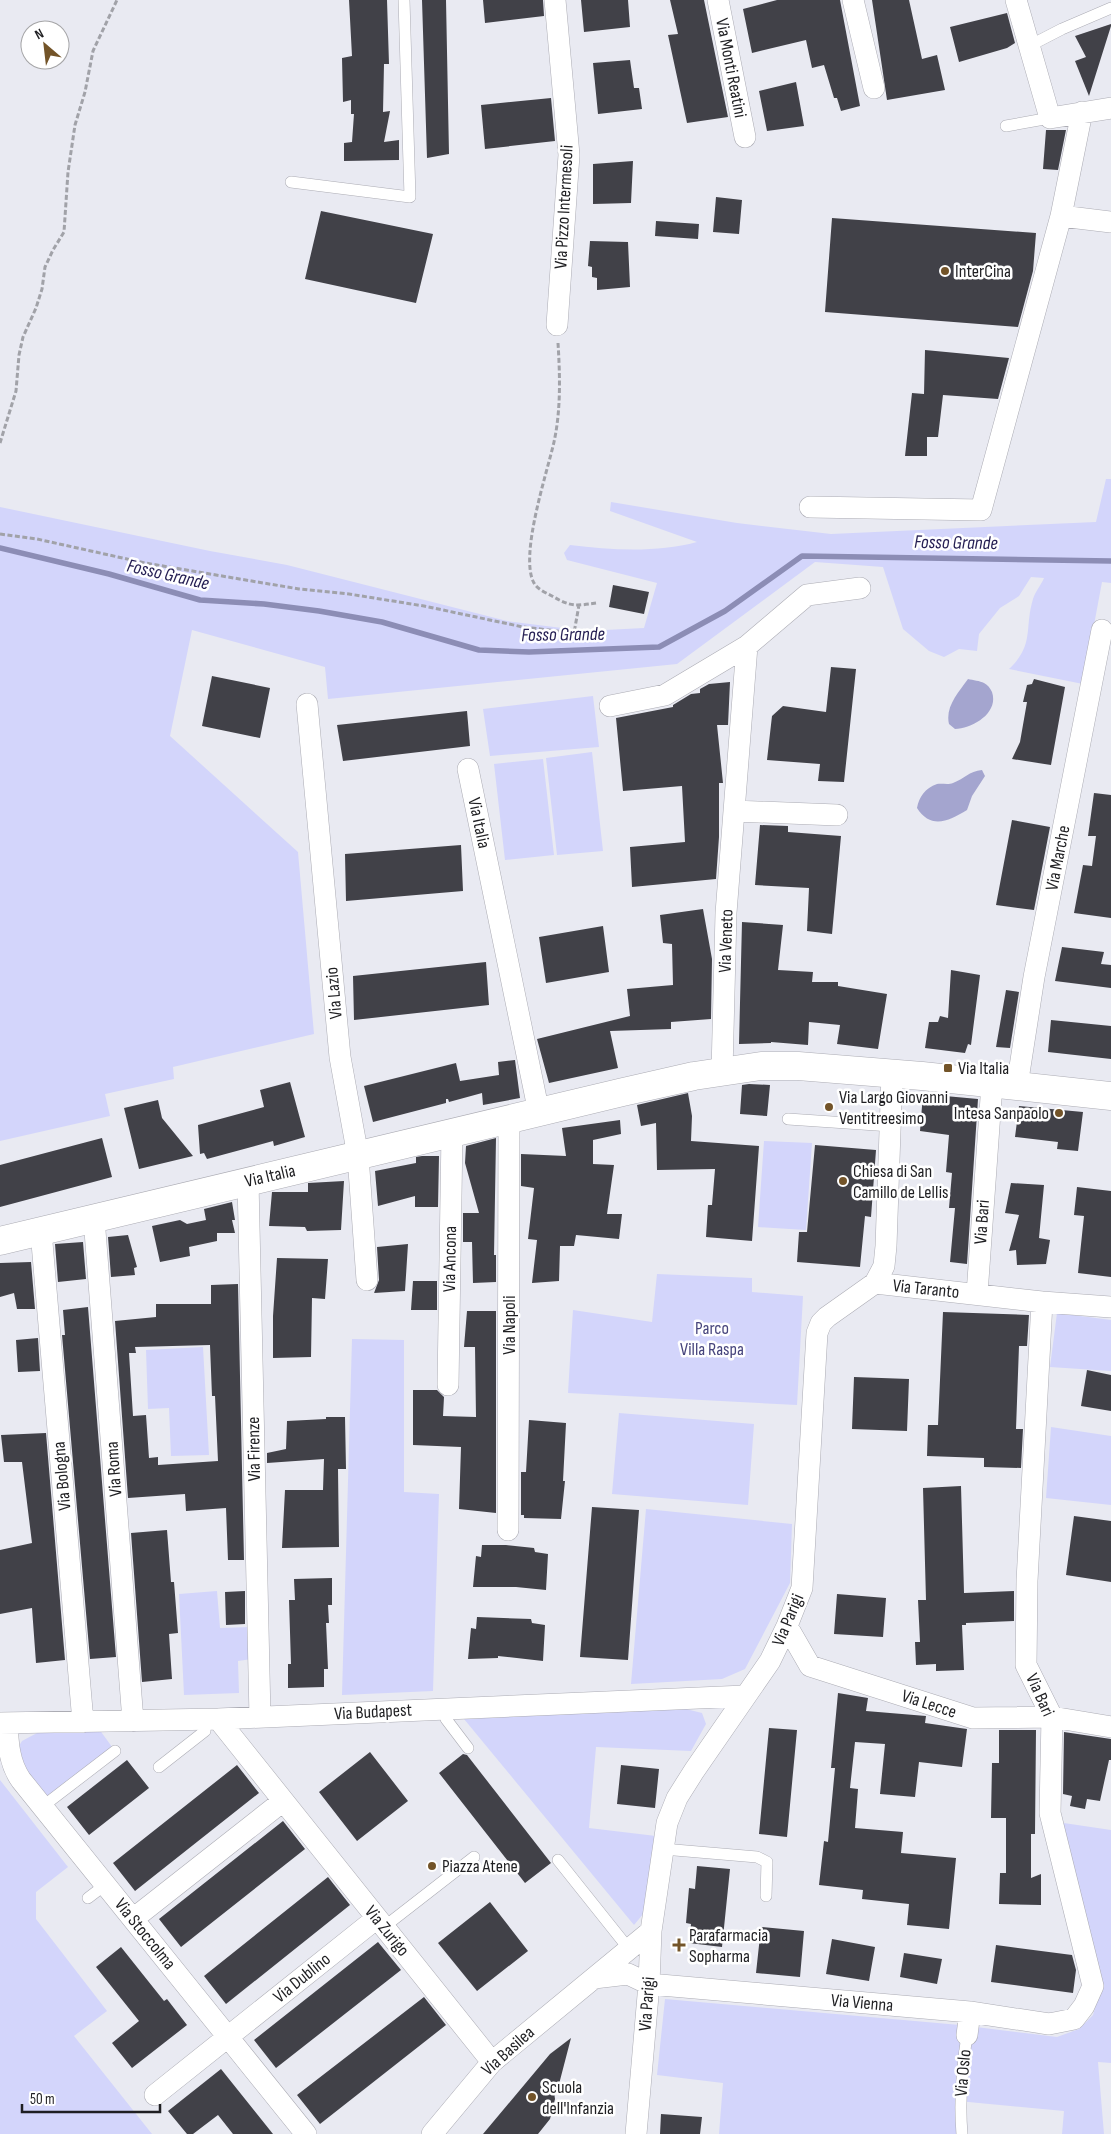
<svg xmlns="http://www.w3.org/2000/svg" width="1111" height="2134" font-family="'Sofia Sans Condensed',sans-serif">
	<style>
		.green { fill: #d3d5fb }
		.forest { fill: #a4a5cf }
		.lines { fill: none; stroke-linecap: round; stroke-linejoin: round }
		.stream { stroke: #8c8db5; stroke-width: 5.5 }
		.building { fill: #414148; fill-rule: evenodd }
		.service-casing { stroke: #acacb4; stroke-width: 12 }
		.minor-casing { stroke: #acacb4; stroke-width: 22 }
		.secondary-casing { stroke: #acacb4; stroke-width: 29 }
		.path { stroke: #a1a2a8; stroke-width: 3; stroke-dasharray: 5 2.5; stroke-linecap: butt }
		.service { stroke: #fff; stroke-width: 11 }
		.minor { stroke: #fff; stroke-width: 21 }
		.secondary { stroke: #fff; stroke-width: 28 }
		.poi-dot { fill: #735429; stroke: #fff; stroke-width: 2 }
		.labels { text-anchor: middle; dominant-baseline: central; stroke-width: 5; stroke-linejoin: round; paint-order: stroke }
		.street-label { font-size: 18px; fill: #1f1f22; stroke: #fff }
		.poi-label { font-size: 18px; fill: #1f1f22; stroke: #fff; text-anchor: start }
		.park-label { font-size: 18px; fill: #47457c; stroke: #fff }
		.water-label { font-size: 19px; font-style: italic; fill: #262054; stroke: #fff }
	</style>
	<rect width="100%" height="100%" fill="#e9eaf2"/>
	<path class="green" d="M1106,479H1111V583L1102,582L1083,684L1009,669C1035,644 1024,629 1033,599C1035,592 1041,585 1044,578L1031,577L1019,596L1000,608L979,634L977,651L959,649L944,657L929,651L903,629L883,567L815,562L677,664L328,699L325,667L192,630L170,736L298,852L314,1034L173,1067L174,1079L105,1094L110,1116L0,1141V507L210,551L287,565L507,621L586,631L644,628L657,583L567,560L564,553L570,545C612,550 656,553 697,542L610,511L611,502L737,523L831,534L1096,522Z
		M593,696L599,747L490,756L483,709Z
		M592,752L603,851L557,855L546,758Z
		M543,759L554,855L505,860L494,764Z
		M764,1141L812,1143L806,1230L758,1227Z
		M657,1274L752,1278V1292L803,1296L797,1405L568,1393L573,1310L652,1322Z
		M1057,1313L1111,1320V1371L1050,1367Z
		M352,1339L404,1340V1492L439,1494L433,1691L342,1695Z
		M203,1347L209,1455L171,1456L169,1408L148,1409L146,1350Z
		M619,1413L754,1424L748,1505L612,1494Z
		M1051,1427L1111,1436V1505L1046,1498Z
		M646,1509L792,1524L790,1583L745,1669L722,1679L631,1684Z
		M217,1591L220,1628L251,1627L252,1659L238,1661L239,1693L184,1695L179,1594Z
		M682,1708L702,1713L706,1724L691,1751L596,1747L589,1828L656,1836L649,1907L634,1925L464,1719Z
		M99,1729L115,1751L49,1802L22,1768L19,1746L22,1741L37,1733Z
		M0,1780L68,1867L36,1892V1919L107,2011L74,2036L152,2134H0Z
		M1057,1822L1111,1830V2063L1098,2062L1104,2134H1062L1064,2111L958,2101L959,2134H719L723,2083L657,2075L665,1999L960,2025L1057,2037L1079,2029L1093,2015L1098,1998Z"/>
	<path class="forest" d="M968,679C973,680 980,681 984,683C988,685 990,688 992,692C999,713 973,728 955,729L949,724C945,707 958,693 968,679Z
		M982,770L985,776L972,796L967,810C949,821 931,830 917,808C919,797 925,788 937,784C942,783 948,785 953,783C964,779 969,771 982,770Z"/>
	<g class="lines">
		<path class="stream" d="M0,548L109,574L200,600L264,604L319,611L382,622L479,650L529,652L659,647L725,611L802,556L1111,561"/>
	</g>
	<path class="building" d="M349,0H387L389,64H384L383,112L390,111L384,142L399,140V160L344,161V143L352,142L354,114H351V100L343,102L342,58L352,56Z
		M422,0H446L449,154L427,158Z
		M483,0H543L544,16L485,23Z
		M581,0H628L630,27L584,32Z
		M670,0H704L728,117L687,123L668,35L678,34Z
		M777,0H840L860,106L841,111L837,98H834L824,65L812,68L806,40L752,53L743,9Z
		M872,0H909L922,59L937,55L945,90L887,100Z
		M1007,13L1015,43L1007,48L959,62L950,27Z
		M1111,24V26L1089,96L1075,61L1086,57L1075,36Z
		M630,60L634,88H639L642,109L598,114L593,63Z
		M796,82L804,126L767,131L759,91Z
		M551,98L555,141L485,149L481,105Z
		M1046,130H1066L1058,170L1043,169Z
		M633,161L631,203L593,204V164Z
		M716,197L742,200L739,234L713,232Z
		M321,211L433,234L416,303L305,279Z
		M832,218L1036,233L1033,271L1018,327L825,312Z
		M656,221L699,224L698,239L655,236Z
		M590,241L628,242L630,287L597,290V278L592,277V267L588,266Z
		M925,350L1009,358L998,399L943,395L938,437H927V456H905L912,393L924,394Z
		M613,585L649,592L644,614L609,607Z
		M831,667L856,669L844,782L818,781L820,764L767,760L772,716L783,706L826,712Z
		M212,676L270,688L260,738L202,726Z
		M1034,679L1065,687L1051,765L1012,759L1020,742L1027,702H1023L1027,685L1032,684Z
		M730,682L728,725H717L723,783H719V837L716,879L632,887L630,847L685,842L682,786L623,791L616,718L673,707V705L691,694L700,693V689L709,684Z
		M467,711L470,746L343,761L337,725Z
		M1094,793L1111,795V918L1074,913L1083,865L1092,866L1096,836H1088Z
		M1012,820L1050,827L1034,910L996,905Z
		M760,825L788,826V832L841,836L832,934L807,931L809,888L755,885Z
		M461,845L463,891L346,901L345,854Z
		M703,909L712,959L711,1019L671,1022V1029L610,1031L618,1068L549,1083L537,1039L630,1016L627,989L673,985L672,944L663,943L660,915Z
		M742,922L783,925L778,970L813,972L812,982H838V986L887,994L878,1049L837,1044L840,1025L809,1022L808,1045L771,1042V1043L739,1044Z
		M603,926L609,972L546,983L539,937Z
		M1062,947L1104,952L1101,964L1111,965V988L1055,981Z
		M486,962L489,1005L354,1020L353,976Z
		M951,970L980,975L971,1045L968,1044L965,1053L925,1048L929,1022H938L940,1016L948,1018Z
		M1006,990L1019,992L1010,1048L996,1047Z
		M1051,1020L1111,1026V1059L1048,1052Z
		M515,1060L520,1098L483,1105L482,1093L449,1102L448,1099H446V1103L373,1122L364,1086L456,1063L460,1081L499,1075L498,1062Z
		M290,1082L305,1137L274,1146L273,1141L207,1159L204,1153L200,1154L198,1125L264,1107L260,1090Z
		M749,1084L770,1085L767,1116L740,1114L742,1085Z
		M688,1093L692,1116L691,1141L759,1146L752,1241L706,1237L708,1205H712L715,1169L657,1170L656,1123L641,1126L637,1105Z
		M923,1094L978,1099L967,1264L950,1262L955,1208H949L952,1173L946,1172L949,1135L920,1131Z
		M158,1100L162,1118L193,1156L139,1169L124,1108Z
		M1019,1106L1083,1112L1078,1151L1057,1149L1058,1142L1015,1137Z
		M620,1120L621,1134L593,1140V1164L614,1165L607,1214H622L619,1239L576,1235L574,1246H560L559,1281L532,1283L537,1240L528,1239L534,1188L521,1186V1154L566,1156L562,1128Z
		M102,1138L112,1177L0,1207V1165Z
		M496,1138L494,1255H496V1282L473,1283L472,1242H463V1213H479L465,1163L466,1146Z
		M815,1145L876,1150L871,1217L865,1216L860,1267L797,1262L799,1232H807Z
		M422,1156H439L438,1207H415V1196L378,1206L375,1171L416,1163V1157Z
		M344,1181L341,1230L307,1231L305,1227L269,1226L272,1192H308V1183Z
		M1011,1183L1044,1185L1039,1238L1050,1240L1046,1264L1017,1265L1016,1250L1009,1251L1019,1215L1005,1213Z
		M1077,1187L1111,1191V1277L1078,1273L1084,1216L1074,1215Z
		M232,1202L235,1220H232L235,1233H217V1241L189,1247L190,1256L160,1262L152,1226L180,1220L187,1224L206,1220L204,1209Z
		M128,1235L137,1267L134,1268L135,1275L111,1277L108,1237Z
		M83,1242L86,1279L58,1282L55,1244Z
		M408,1244L405,1291L374,1293L379,1280L377,1247Z
		M277,1258L328,1259L325,1299L312,1298L311,1357L273,1358V1316Z
		M31,1262L35,1309H17L14,1293L0,1297V1263Z
		M413,1281H437V1310H411Z
		M238,1284L244,1560H228L226,1508L186,1511L185,1494L128,1498L115,1321L156,1317V1304H211V1285ZM210,1345L212,1396H215L218,1461L158,1465V1457L149,1458L146,1415L133,1416L129,1353H136L135,1347Z
		M88,1307L116,1657L90,1659L62,1335H65L63,1310Z
		M467,1311H496V1513L459,1509L461,1447L413,1445V1390H437L444,1397L443,1416L476,1417L475,1347H464Z
		M943,1312L1029,1315L1027,1346H1019L1016,1429H1023L1021,1468L984,1467V1458L927,1456L928,1425H938Z
		M38,1338L40,1371L18,1372L16,1340Z
		M1087,1370L1111,1375V1411L1081,1406Z
		M854,1377L909,1379L907,1431L852,1429Z
		M326,1417H345L346,1469H338L339,1547L282,1548L285,1490H323L324,1459L267,1463V1453L286,1449L287,1421L326,1419Z
		M529,1420L566,1423L563,1481H565L561,1519L524,1518V1515H521V1472H526Z
		M46,1433L65,1660L36,1663L32,1608L0,1614V1550L32,1543L22,1462H4L1,1435Z
		M961,1486L964,1593L1014,1591V1621L966,1623V1625H962L964,1670L936,1671V1664L916,1665L915,1642H920L918,1600H926L923,1488Z
		M592,1507L639,1510L628,1660L580,1657Z
		M1074,1516L1111,1521V1582L1066,1575Z
		M167,1530L171,1582H174L178,1633L169,1634L172,1679L142,1682L131,1533Z
		M482,1545H506L534,1548L535,1552L548,1554L546,1590L516,1587H473L476,1556L481,1557Z
		M332,1578V1605H328L329,1623H326L328,1669H324V1687L288,1688V1664H291L289,1600H295L294,1579Z
		M245,1591V1624L226,1625L225,1592Z
		M837,1594L886,1598L883,1637L834,1634Z
		M477,1617L531,1619L532,1623L545,1625L543,1661L498,1656V1658L468,1659L471,1628L476,1629Z
		M838,1693L868,1698L866,1711L926,1716L925,1723L967,1729L962,1767L919,1762L915,1797L880,1794L885,1744L855,1742L850,1788L858,1789L855,1828L903,1832L901,1853L956,1858L949,1929L907,1925L909,1904L862,1899L863,1890L819,1885L824,1841L828,1842L835,1768H831Z
		M769,1728L797,1730L787,1837L759,1834Z
		M999,1730H1036L1035,1834H1031V1878L1041,1874V1905L999,1904L1000,1873H1006V1818H991L992,1763H999Z
		M1064,1732L1111,1739V1760H1109L1100,1801L1087,1799L1085,1809L1070,1806L1072,1796L1063,1794Z
		M370,1752L408,1801L357,1841L319,1792Z
		M463,1754L467,1755L551,1863L525,1883L439,1773Z
		M127,1760L149,1788L89,1835L67,1807Z
		M237,1765L259,1793L135,1891L113,1863Z
		M621,1765L659,1769L655,1808L617,1804Z
		M283,1821L305,1849L181,1947L159,1919Z
		M697,1866L730,1869L722,1947L689,1943L691,1924L686,1923L689,1888L695,1889Z
		M328,1877L350,1905L226,2004L204,1976Z
		M490,1902L528,1951L477,1991L438,1943Z
		M761,1927L804,1931L800,1977L756,1973Z
		M832,1939L875,1947L869,1981L826,1974Z
		M378,1942L401,1970L276,2068L254,2040Z
		M996,1945L1072,1955L1076,1970L1073,1993L991,1982Z
		M121,1947L164,2001L167,1999L187,2025L132,2068L112,2043L139,2021L96,1967Z
		M904,1953L942,1959L937,1984L900,1977Z
		M424,1997L446,2025L320,2124L297,2095Z
		M571,2038L558,2088L554,2092L555,2099L550,2119L538,2134H483L550,2054Z
		M221,2069L273,2134H233L218,2115L193,2134H187L168,2111Z
		M661,2114L702,2117L700,2134H660Z"/>
	<g class="lines">
		<defs>
			<path id="service" d="M1029,46L1062,29L1111,8
				M1006,126L1050,118
				M291,182L410,197L404,0
				M788,1119L891,1126
				M444,1709L446,1719L468,1748
				M159,1767L205,1731L206,1719
				M42,1807L115,1751
				M663,1849L757,1857L767,1862L766,1896
				M558,1860L629,1949
				M88,1898L105,1885
				M384,1927L474,1857
				M962,2134C959,2100 962,2068 967,2035"/>
			<path id="minor" d="M555,0L569,155L557,325
				M718,0L745,137
				M853,0L874,88
				M1016,0L1050,118L1111,108
				M1061,216L1111,222
				M810,507L981,510L1061,216L1082,112
				M307,704L340,1057L358,1156L367,1280
				M610,706L665,695L747,646L807,595L860,588
				M468,769L539,1113
				M734,811L837,815
				M722,1072L726,913L747,646
				M1017,1086L1034,977L1102,630
				M248,1181L260,1717
				M94,1218L133,1721
				M41,1231L83,1722
				M977,1294L992,1084
				M1042,1302L1111,1307
				M448,1385L452,1133
				M508,1530L509,1120
				M787,1626L810,1666L973,1718L1052,1717L1111,1727
				M218,1719L492,2062
				M0,1723L218,1719L745,1696
				M7,1723C8,1743 9,1763 21,1780L306,2134
				M133,1919L283,1801
				M594,1978L628,1974L649,1984L970,2012L1049,2024L1074,2019L1084,2006L1093,1986L1050,1813L1052,1717L1026,1665L1027,1581L1042,1302L875,1283
				M967,2035L970,2012
				M155,2095L377,1918
				M432,2134L492,2062L651,1931
				M636,2134L649,1984L651,1931L667,1823L677,1798L694,1771L770,1661L787,1626L802,1588L817,1333L821,1323L827,1317L875,1283L884,1266L886,1246L892,1074"/>
			<path id="secondary" d="M0,1241L623,1092L694,1076L761,1066H798L922,1076L1111,1096"/>
		</defs>
		<use href="#service" class="service-casing"/>
		<use href="#minor" class="minor-casing"/>
		<use href="#secondary" class="secondary-casing"/>
		<path class="path" d="M558,343C560,375 561,410 554,442C547,473 519,556 534,583C537,589 546,593 552,596C571,607 575,606 596,603
			M0,443L16,391L19,355L23,337L36,308L42,289L45,267L53,250L64,232L68,172L75,125L85,92L93,51L117,0
			M0,534L37,539L145,563L299,589L349,594L424,606L523,627L574,633L579,605"/>
		<use href="#service" class="service"/>
		<use href="#minor" class="minor"/>
		<use href="#secondary" class="secondary"/>
	</g>
	<g class="poi-dot">
		<circle cx="945" cy="271" r="5"/>
		<rect x="943" y="1063" width="10" height="10" rx="2.5"/>
		<circle cx="829" cy="1107" r="5"/>
		<circle cx="1059" cy="1113" r="5"/>
		<circle cx="843" cy="1181" r="5"/>
		<circle cx="432" cy="1866" r="5"/>
		<path d="M676.5 1937.5h5v5h5v5h-5v5h-5v-5h-5v-5h5z"/>
		<circle cx="532" cy="2097" r="5"/>
	</g>
	<g class="labels">
		<g class="street-label">
			<text transform="translate(731 68) rotate(79)">Via Monti Reatini</text>
			<text transform="translate(564 207) rotate(-87)">Via Pizzo Intermesoli</text>
			<text transform="translate(479 823) rotate(78)">Via Italia</text>
			<text transform="translate(1058 858) rotate(-79)">Via Marche</text>
			<text transform="translate(726 941) rotate(-88)">Via Veneto</text>
			<text transform="translate(334 993) rotate(-95)">Via Lazio</text>
			<text transform="translate(270 1176) rotate(-13)">Via Italia</text>
			<text transform="translate(982 1222) rotate(-86)">Via Bari</text>
			<text transform="translate(450 1259) rotate(-89)">Via Ancona</text>
			<text transform="translate(926 1289) rotate(6)">Via Taranto</text>
			<text transform="translate(509 1325) rotate(-90)">Via Napoli</text>
			<text transform="translate(254 1449) rotate(-91)">Via Firenze</text>
			<text transform="translate(114 1469) rotate(-94)">Via Roma</text>
			<text transform="translate(62 1476) rotate(-95)">Via Bologna</text>
			<text transform="translate(788 1620) rotate(-67)">Via Parigi</text>
			<text transform="translate(1040 1695) rotate(66)">Via Bari</text>
			<text transform="translate(929 1704) rotate(18)">Via Lecce</text>
			<text transform="translate(373 1712) rotate(-3)">Via Budapest</text>
			<text transform="translate(387 1931) rotate(51)">Via Zurigo</text>
			<text transform="translate(145 1934) rotate(51)">Via Stoccolma</text>
			<text transform="translate(302 1978) rotate(-39)">Via Dublino</text>
			<text transform="translate(862 2003) rotate(5)">Via Vienna</text>
			<text transform="translate(647 2004) rotate(-86)">Via Parigi</text>
			<text transform="translate(508 2051) rotate(-42)">Via Basilea</text>
			<text transform="translate(963 2073) rotate(-85)">Via Oslo</text>
		</g>
		<g class="poi-label">
			<text x="955" y="271">InterCina</text>
			<text x="958" y="1068">Via Italia</text>
			<text x="839" y="1097">Via Largo Giovanni<tspan x="839" dy="21">Ventitreesimo</tspan></text>
			<text x="1049" y="1113" text-anchor="end">Intesa Sanpaolo</text>
			<text x="853" y="1171">Chiesa di San<tspan x="853" dy="21">Camillo de Lellis</tspan></text>
			<text x="442" y="1866">Piazza Atene</text>
			<text x="689" y="1935">Parafarmacia<tspan x="689" dy="21">Sopharma</tspan></text>
			<text x="542" y="2087">Scuola<tspan x="542" dy="21">dell'Infanzia</tspan></text>
		</g>
		<g class="park-label">
			<text x="712" y="1328">Parco<tspan x="712" dy="21">Villa Raspa</tspan></text>
		</g>
		<g class="water-label">
			<text transform="translate(956 543) rotate(1)">Fosso Grande</text>
			<text transform="translate(168 575) rotate(13)">Fosso Grande</text>
			<text transform="translate(563 635) rotate(-1)">Fosso Grande</text>
		</g>
	</g>
	<g transform="translate(45 45) rotate(332)"><circle r="24" fill="#ffffff" stroke="#a5a5a7"/>
	<path d="M0-4L9 19L0 12L-9 19Z" fill="#735429"/>
	<text y="-8" font-size="14" font-weight="bold" text-anchor="middle" fill="#1f1f22">N</text>
	</g>
	<path d="M22 2104v8h138v-8" fill="none" stroke="#1f1f22" stroke-width="2.5"/>
	<text x="30" y="2104" font-size="15" fill="#1f1f22" stroke="#ffffff" stroke-width="4" paint-order="stroke">50 m</text>
</svg>
